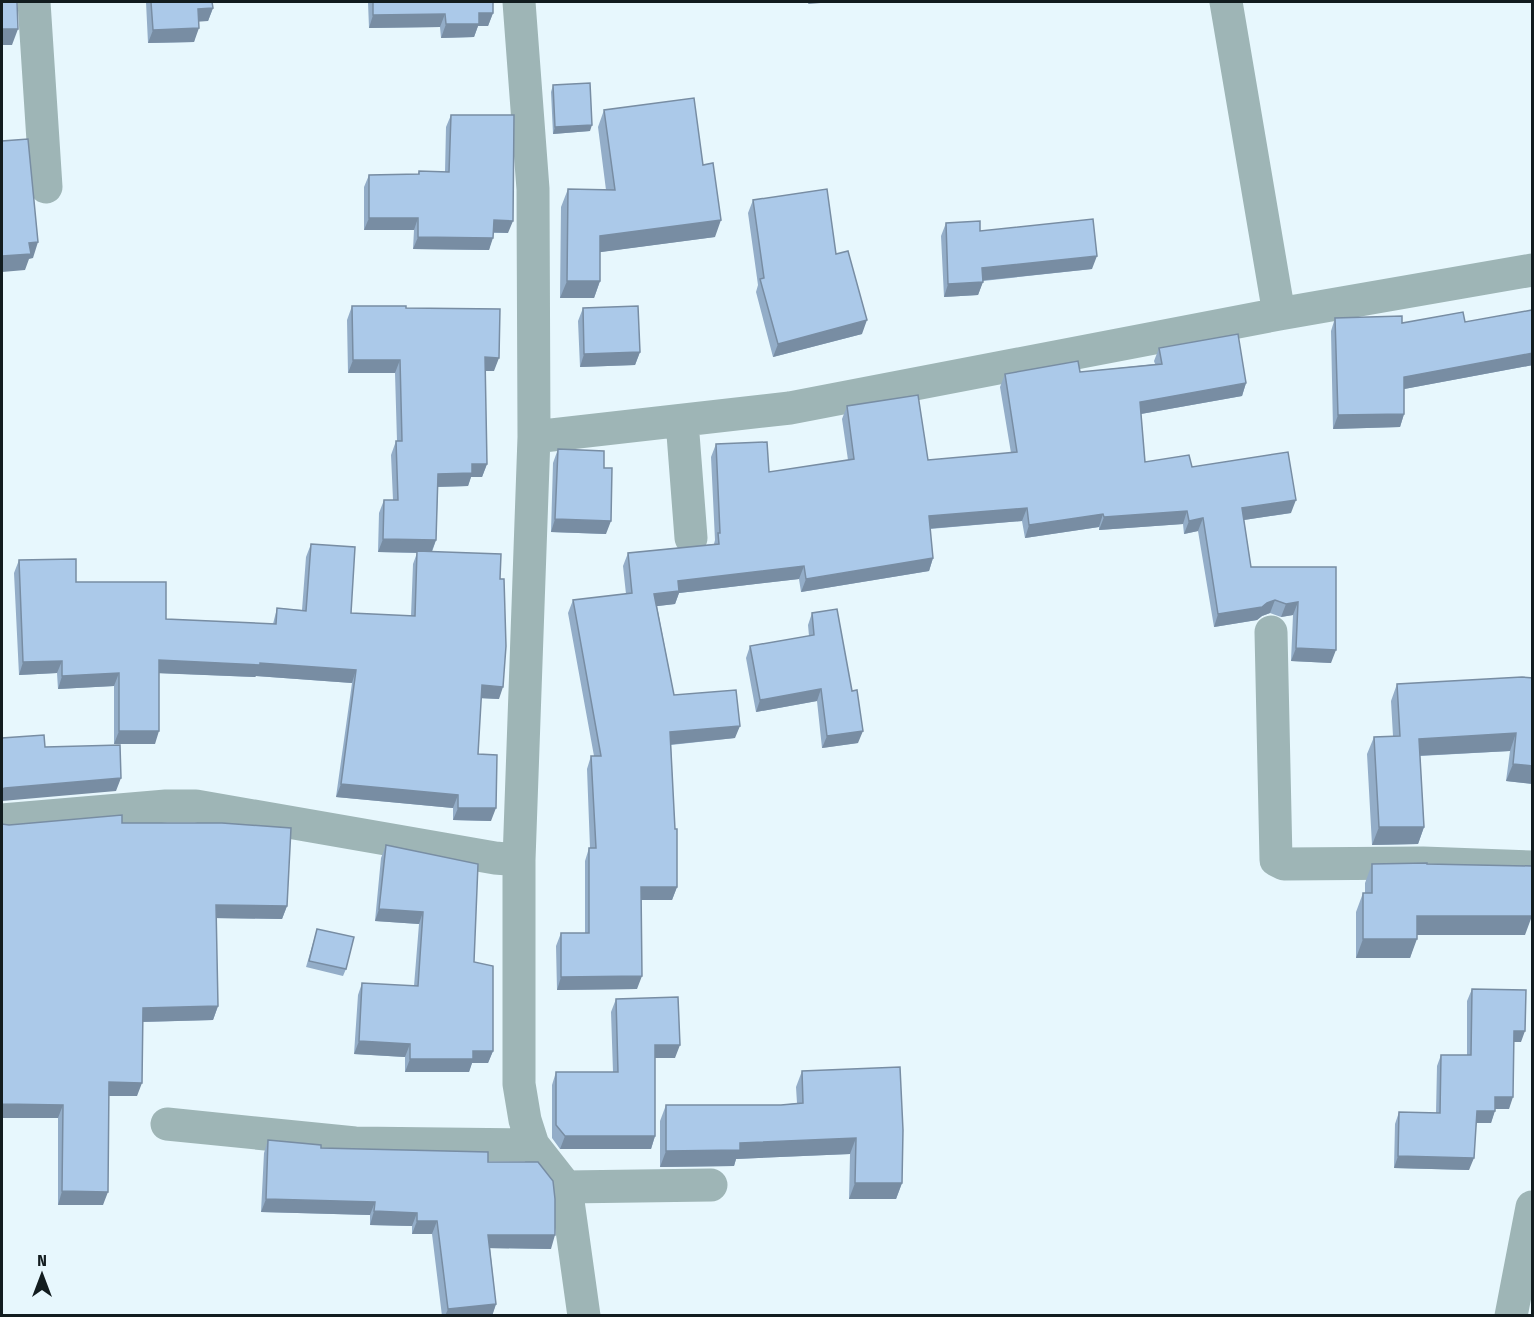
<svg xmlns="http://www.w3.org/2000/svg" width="1534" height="1317" font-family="'Fira Sans Condensed',sans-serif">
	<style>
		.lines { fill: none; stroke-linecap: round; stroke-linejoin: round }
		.minor { stroke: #9eb5b6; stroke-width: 33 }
		.wall { fill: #93adc8 }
		.shaded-wall { fill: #788da3 }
		.building { fill: #abc9e9; stroke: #788da3; stroke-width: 1.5 }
	</style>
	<rect width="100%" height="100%" fill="#e7f7fd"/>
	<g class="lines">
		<path class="minor" d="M34,2L46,187
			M519,2L533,189L534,437L519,860V1084L525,1120L533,1145L566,1187L584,1316
			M1226,2L1279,314
			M682,421L691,538
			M534,437L790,408L1279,314L1532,270
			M1271,632L1276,860L1284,864L1423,863L1532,867
			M2,820L166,806H196L495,858L519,860
			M167,1124L355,1143L533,1145
			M566,1187L711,1185
			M1511,1316L1532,1207"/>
	</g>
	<path class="wall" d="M146,2H212L213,8L208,21H199L194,42L148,43Z
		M368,2H493V13L488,26H478L474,37L441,38L440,27L369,28Z
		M553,85L590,131L553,134L551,92Z
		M604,110L715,237L600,252V281L594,298H560L561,207L568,189L606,190L598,127Z
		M451,115L508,233H493L489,250L413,249L414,230H364V187L369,175L418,174L419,171L445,172L446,127Z
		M753,200L836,254L862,334L773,357L756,292L758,285L748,213Z
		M946,223L980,231L1092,269L983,281L978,295L944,297L941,236Z
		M352,306L406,308L494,371H485L487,464L482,477H471L468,486L438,487L436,540L432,552L499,699L481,698L478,754L491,821L453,820V808L336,797L352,683L256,676L255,677L159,673L155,744H114V686L58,689L57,673L19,675L14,573L19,560L76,582L166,619L273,624L277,608L302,610L306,557L311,544L351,613L411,616L413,564L417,553L378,552L379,513L384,500H393L391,455L396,441H397L395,373H348L347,320Z
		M583,308L640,352L635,365L580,367L578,321Z
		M1335,318L1402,323L1465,322L1533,365L1404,389V414L1400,427L1333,429L1331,331Z
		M1159,348L1246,383L1242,396L1141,414L1145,462L1192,467L1291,513L1244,520L1251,567H1336L1331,663L1291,661L1293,615L1281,617L1270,613L1262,616L1257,620L1214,627L1198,531L1184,534L1183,524L1099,530V527L1025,538L1022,521L930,529L933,558L929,571L801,592L799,579L679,593L675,604L657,606L674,695L735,738L671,745L677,887L672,900H641L637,989L557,990L556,946L561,933H585V861L589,848H590L587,769L591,756H594L568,613L573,600L626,594L623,566L628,553L714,544L715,540L711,457L716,444L769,472L848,460L842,419L847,406L928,460L1011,453L1000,387L1005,374L1080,372L1155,364L1154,361Z
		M558,449L604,468L606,534L551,532L553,463Z
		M812,613L858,743L822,748L817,701L756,712L746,658L750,646L809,636L808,625Z
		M1533,678V784L1506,781L1510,751L1420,756L1424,827L1418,844L1372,845L1367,754L1374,737L1393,736L1391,701L1397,684Z
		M122,823L287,906L282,919L216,918L218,1006L213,1020L143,1022L137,1096H109L103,1205H58V1118L9,825Z
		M386,845L474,962L493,1051L488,1063H472L469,1072H405V1057L354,1054L358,995L362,983L414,986L419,924L375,921L381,858Z
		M1372,864H1427L1525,935H1417L1410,958H1356V912L1363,893H1365V883Z
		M317,929L346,969L343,976L306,967Z
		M1472,989L1521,1042H1514L1509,1109H1495L1491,1123H1476L1469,1170L1394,1168L1395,1124L1399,1112L1436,1113L1437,1066L1441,1055H1467V1001Z
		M616,999L675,1058H655V1136L651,1149H560L552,1138V1085L556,1072H613L611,1012Z
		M802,1071L902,1183L896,1199H849L850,1154L736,1159L734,1166L660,1167V1121L666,1105H781L797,1103L796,1087Z
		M268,1140L321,1148L488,1162L551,1249L490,1248L496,1304L492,1316H442L432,1234H412V1226L370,1225V1215L261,1212L264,1153Z"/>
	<path class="shaded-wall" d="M809,2H833L808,4Z
		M213,8L208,21L194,22L198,9Z
		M479,13H493L488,26H478L474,37L441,38L446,24Z
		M445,14L440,27L369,28L373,15Z
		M199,28L194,42L148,43L153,30Z
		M2,29H18L12,45H2Z
		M592,125L590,131L553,134L555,127Z
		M369,218H418L414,230H364Z
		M494,220L513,221L508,233L489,232Z
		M721,220L715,237L594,253L600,236Z
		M418,237L493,238L489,250L413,249Z
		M38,242L33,258L29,259L25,270L2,272V256L29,243Z
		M1097,256L1092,269L977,281L982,268Z
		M567,281H600L594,298H560Z
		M983,282L978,295L944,297L948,284Z
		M867,320L862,334L773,357L778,344Z
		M640,352L635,365L580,367L584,354Z
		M1533,353V365L1399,390L1404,377Z
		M485,357L499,358L494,371H480Z
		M353,360H400L395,373H348Z
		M1246,383L1242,396L1135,415L1140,402Z
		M1404,414L1400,427L1333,429L1338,415Z
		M472,464H487L482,477H471L468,486L433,487L438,474Z
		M1296,500L1291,513L1237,521L1242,508Z
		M1027,508L1022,521L925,529L929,516Z
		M1187,511L1183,524L1099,530L1104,517Z
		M1103,514L1099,527L1025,538L1029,525Z
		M1203,518L1198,531L1184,534L1189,521Z
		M555,519L611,521L606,534L551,532Z
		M383,539L436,540L431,553L378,552Z
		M933,558L929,571L801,592L806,579Z
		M804,566L799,579L679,593L675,604L650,607L654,594L678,581Z
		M1275,600L1270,613L1262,616L1257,620L1214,627L1218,614Z
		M1298,602L1293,615L1281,617L1286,604Z
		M1296,648L1336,650L1331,663L1291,661Z
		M159,660L260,663L356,670L352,683L256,676L255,677L154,673Z
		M62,661L57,673L19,675L23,662Z
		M119,673L114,686L58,689L62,676Z
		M482,685L503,687L499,699L477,698Z
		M821,689L817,701L756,712L760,700Z
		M740,726L735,738L666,745L670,732Z
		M119,731H159L155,744H114Z
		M863,731L858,743L822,748L827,736Z
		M1516,733L1510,751L1413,756L1419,739Z
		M1513,764L1533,766V784L1506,781Z
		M121,778L116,791L2,801V789L5,788Z
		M341,784L458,795L453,808L336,797Z
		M458,808H496L491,821L453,820Z
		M1379,827H1424L1418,844L1372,845Z
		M641,887H677L672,900H636Z
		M216,905L287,906L282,919L211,918Z
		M379,909L423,912L419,924L375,921Z
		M1417,916H1532L1525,935H1410Z
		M1363,939H1417L1410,958H1356Z
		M642,976L637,989L557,990L561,977Z
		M218,1006L213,1020L138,1022L143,1008Z
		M1514,1031H1525L1521,1042H1510Z
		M359,1041L410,1044L405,1057L354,1054Z
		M655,1045H680L675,1058H651Z
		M473,1051H493L488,1063H472L469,1072H405L410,1059Z
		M109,1082L142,1083L137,1096H104Z
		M1495,1097H1513L1509,1109H1491Z
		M2,1104L63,1105L58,1118H2Z
		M1477,1111H1495L1491,1123H1473Z
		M565,1136H655L651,1149H560Z
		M856,1138L850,1154L736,1159L734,1166L660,1167L666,1151L740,1143Z
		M1398,1156L1474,1158L1469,1170L1394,1168Z
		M855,1183H902L896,1199H849Z
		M62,1191L108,1192L103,1205H58Z
		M266,1199L375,1202L370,1215L261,1212Z
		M374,1211L417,1213L412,1226L370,1225Z
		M417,1221H437L432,1234H412Z
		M488,1235H555L551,1249L483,1248Z
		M496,1304L492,1316H445L448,1309Z"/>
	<path class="building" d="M2,2H17L18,29H2Z
		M151,2H212L213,8L198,9L199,28L153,30Z
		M373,2H493V13H479V24H446L445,14L373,15Z
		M590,83L592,125L555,127L553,85Z
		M694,98L703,165L713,163L721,220L600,236V281H567L568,189L615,190L604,110Z
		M451,115H514L513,221L494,220L493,238L418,237V218H369V175L419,174V171L449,172Z
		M28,139L38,242L29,243L31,254L2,256V141Z
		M827,189L836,254L848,251L867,320L778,344L760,279L764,278L753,200Z
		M1093,219L1097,256L982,268L983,282L948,284L946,223L980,221V231Z
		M352,306H406V308L500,309L499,358L485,357L487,464H472V473L438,474L436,540L383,539L384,500H398L396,441H402L400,360H353Z
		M638,306L640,352L584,354L583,308Z
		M1532,310L1533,353L1404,377V414L1338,415L1335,318L1402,316V323L1463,312L1465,322Z
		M1238,334L1246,383L1140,402L1145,462L1189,455L1192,467L1288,452L1296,500L1242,508L1251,567H1336V650L1296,648L1298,602L1286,604L1275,600L1267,603L1262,607L1218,614L1203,518L1189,521L1187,511L1104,517L1103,514L1029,525L1027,508L929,516L933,558L806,579L804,566L678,581L679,591L654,594L674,695L736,690L740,726L670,732L675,829H677V887H641L642,976L561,977V933H589V848H596L591,756H601L573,600L632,593L628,553L719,544L718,533H720L716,444L767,442L769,472L854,459L847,406L918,395L928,460L1017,452L1005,374L1078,361L1080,372L1162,364L1159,348Z
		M558,449L604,451V468H612L611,521L555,519Z
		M311,544L355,547L351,613L415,616L417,551L501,554L500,579H504L506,646L503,687L482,685L478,754L497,755L496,808H458V795L341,784L356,670L260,663V665L159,660V731H119V673L62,676V661L23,662L19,560L76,559V582H166V619L276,624L277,608L306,611Z
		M837,609L852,691L857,690L863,731L827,736L821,689L760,700L750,646L814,635L812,613Z
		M1522,677L1533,678V766L1513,764L1516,733L1419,739L1424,827H1379L1374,737L1400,736L1397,684Z
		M44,735L45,747L120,745L121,778L5,788L2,789V738Z
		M122,815V823H222L291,828L287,906L216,905L218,1006L143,1008L142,1083L109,1082L108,1192L62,1191L63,1105L2,1104V824L9,825Z
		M386,845L478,864L474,962L493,966V1051H473V1059H410V1044L359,1041L362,983L418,986L423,912L379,909Z
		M1427,863V864L1532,866V916H1417V939H1363V893H1372V864Z
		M317,929L354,937L346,969L309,961Z
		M1472,989L1526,990L1525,1031H1514L1513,1097H1495V1111H1477L1474,1158L1398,1156L1399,1112L1440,1113L1441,1055H1471Z
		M678,997L680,1045H655V1136H565L556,1125V1072H618L616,999Z
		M900,1067L903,1130L902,1183H855L856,1138L740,1143V1150L666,1151V1105H781L803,1103L802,1071Z
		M268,1140L321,1145V1148L488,1152V1162H538L553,1181L555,1199V1235H488L496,1304L448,1309L437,1221H417V1213L374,1211L375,1202L266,1199Z"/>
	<rect width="1534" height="1317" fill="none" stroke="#121c1f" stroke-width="6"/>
	<g transform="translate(42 1275)" stroke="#e7f7fd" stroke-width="4.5" paint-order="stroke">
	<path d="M0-4.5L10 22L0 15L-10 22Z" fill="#121c1f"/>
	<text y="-9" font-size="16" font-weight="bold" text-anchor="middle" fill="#121c1f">N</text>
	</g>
</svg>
